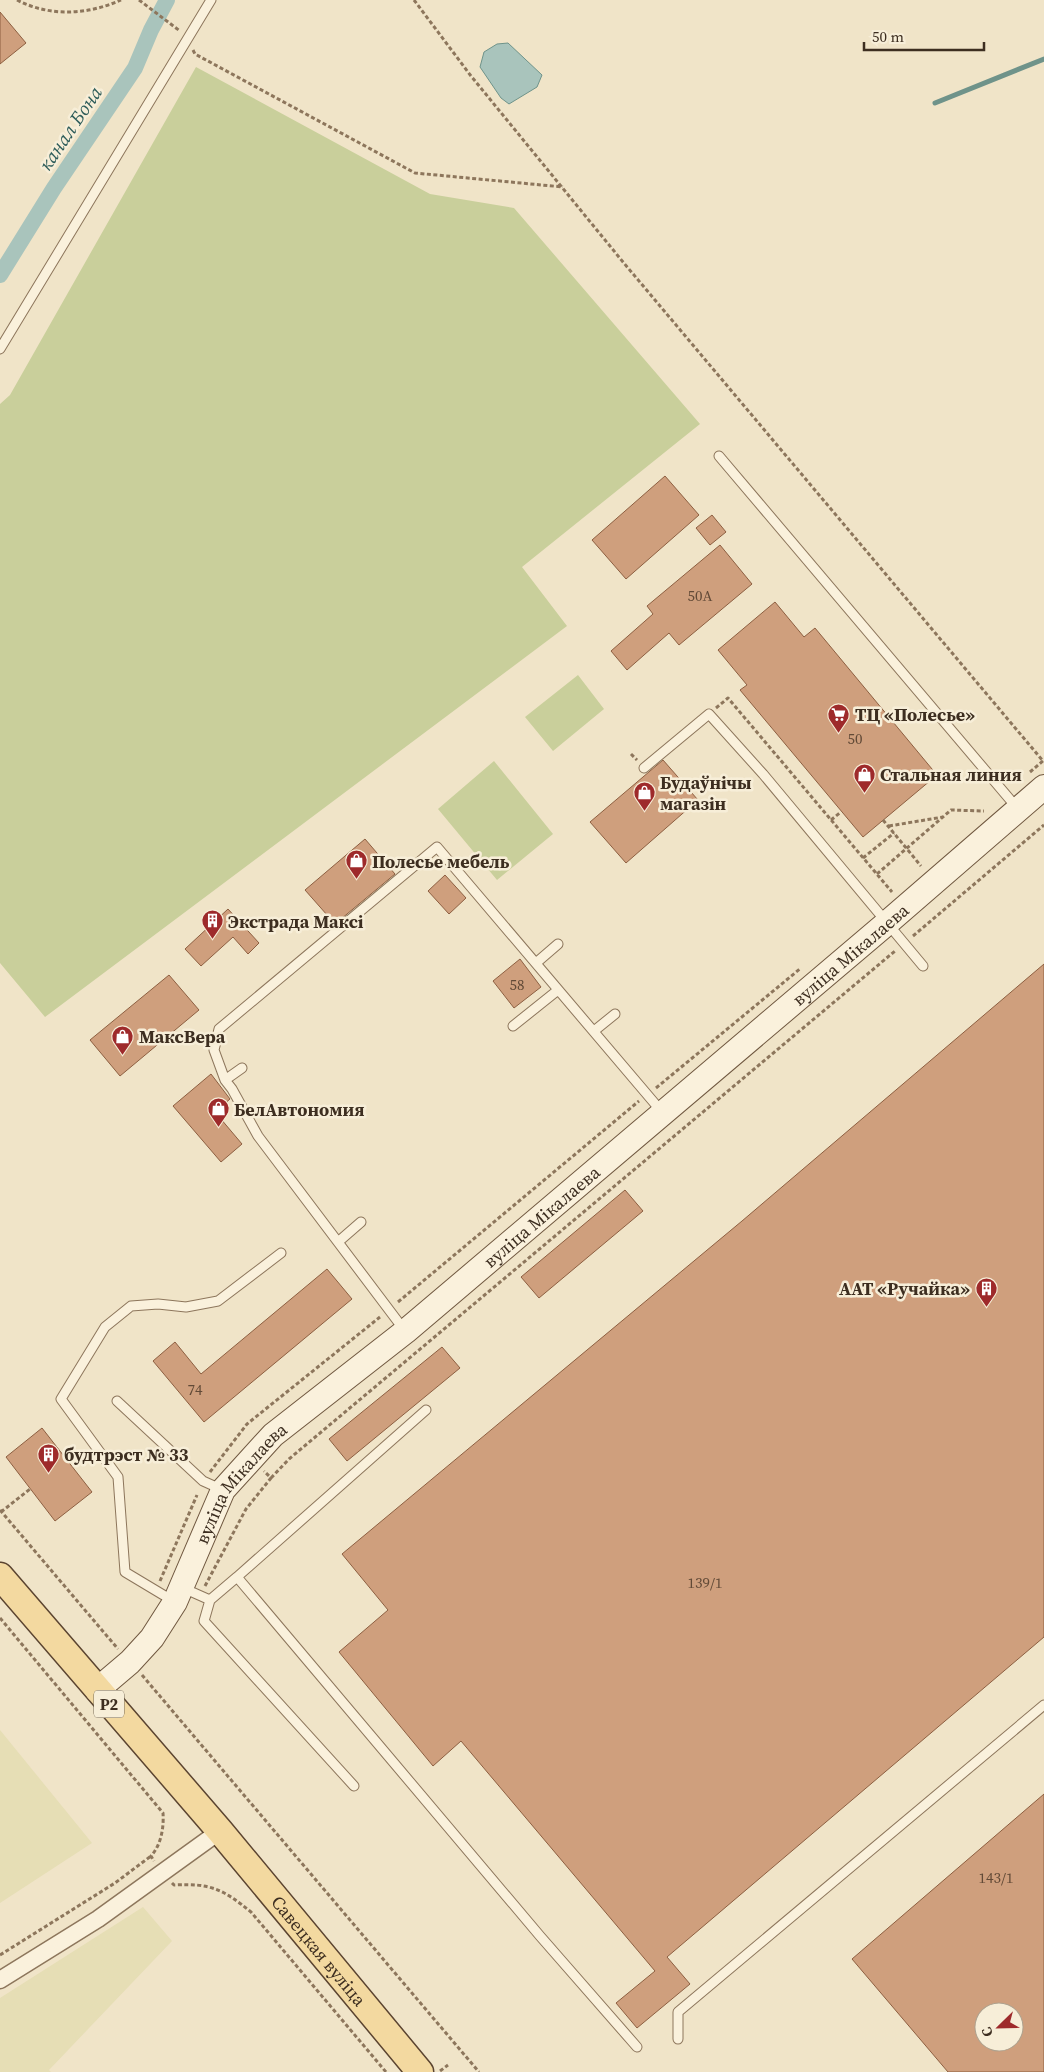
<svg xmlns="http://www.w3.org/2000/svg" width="1044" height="2072" font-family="'Source Serif 4',serif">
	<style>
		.farmland { fill: #e6deb5 }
		.green { fill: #c9cf9b }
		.water { fill: #a9c4bc; stroke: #6f938a }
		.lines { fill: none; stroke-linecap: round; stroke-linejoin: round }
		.stream { stroke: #6f938a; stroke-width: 5 }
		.canal { stroke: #a9c4bc; stroke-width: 16 }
		.building { fill: #cf9f7d; stroke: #8d5f41; fill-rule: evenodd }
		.service-casing { stroke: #8d765c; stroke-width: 11 }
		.minor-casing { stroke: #8d765c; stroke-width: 19 }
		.secondary-casing { stroke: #6f573f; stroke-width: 26 }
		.primary-casing { stroke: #5b4430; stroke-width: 29 }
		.path { stroke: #8d765c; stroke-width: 3; stroke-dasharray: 4 2.5; stroke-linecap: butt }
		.service { stroke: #faf1dc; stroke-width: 9 }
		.minor { stroke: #faf1dc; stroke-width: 16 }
		.secondary { stroke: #faf1dc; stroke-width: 24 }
		.primary { stroke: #f3d9a0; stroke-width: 26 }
		.labels { text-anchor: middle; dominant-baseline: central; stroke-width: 5; stroke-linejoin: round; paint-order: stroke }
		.number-label { font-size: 15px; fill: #624a37 }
		.shield { fill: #f7eed8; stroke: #756857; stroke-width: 1 }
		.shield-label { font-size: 16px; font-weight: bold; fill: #3d2e20 }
		.poi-label { font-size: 18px; font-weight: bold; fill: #3d2e20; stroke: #f7eed8; text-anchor: start }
		.street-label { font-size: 18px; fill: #3d2e20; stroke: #f7eed8 }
		.water-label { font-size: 19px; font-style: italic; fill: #2f5d5a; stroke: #f7eed8 }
	</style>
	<rect width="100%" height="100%" fill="#f0e4c8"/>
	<path class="farmland" d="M0,1730L92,1843L0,1903Z
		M143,1907L172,1941L49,2070L51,2072H0V1998Z"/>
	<path class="green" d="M196,67L430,194L514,208L700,424L522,567L567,626L45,1017L0,963V404L10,395Z
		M578,675L604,709L553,751L525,717Z
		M494,761L553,834L497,880L438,809Z"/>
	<path class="water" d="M508,43L542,75L537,87L509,104L501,98L480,67L484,52L497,44Z"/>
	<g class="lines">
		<path class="stream" d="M935,103L1044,59"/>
		<path class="canal" d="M0,275L54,188L135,68L151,30L167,0"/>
	</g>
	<path class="building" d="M0,12L26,43L0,64Z
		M665,476L699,515L626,579L592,540Z
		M712,515L726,532L710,545L696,528Z
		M720,545L752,584L679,645L669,633L627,670L611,651L653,614L647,606Z
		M775,602L804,637L815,628L937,775L863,837L740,690L747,685L718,650Z
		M663,760L698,800L626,863L590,822Z
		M365,839L395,874L335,924L305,890Z
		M445,875L466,898L449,914L428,891Z
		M228,909L259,943L248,954L233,937L201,966L185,949Z
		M520,959L541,987L514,1008L493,981Z
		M1044,964V1637L667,1957L690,1984L637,2028L616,2003L655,1971L461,1741L433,1766L339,1652L388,1610L342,1554L742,1221Z
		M169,975L199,1010L120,1076L90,1040Z
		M211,1074L230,1099L215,1112L242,1144L221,1162L173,1106Z
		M625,1190L643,1211L539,1298L521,1277Z
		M327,1269L352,1299L204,1422L153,1361L175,1342L201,1374Z
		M442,1347L460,1368L347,1461L329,1439Z
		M42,1428L92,1492L55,1521L6,1457Z
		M1044,1794V2072H948L852,1959ZM984,2012H1014V2042H984Z"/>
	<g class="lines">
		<defs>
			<path id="service" d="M0,349L211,0
				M719,456L1018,809
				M644,768L709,714L763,774L923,966
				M536,963L558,944
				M513,1026L558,990
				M594,1031L615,1014
				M225,1080L242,1068
				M338,1242L361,1222
				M405,1331L258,1136L232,1089L225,1080L214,1050L219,1029L437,847L662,1112
				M117,1401L203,1481L223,1490
				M237,1577L426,1410
				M183,1588L210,1600
				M175,1602L125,1572L118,1477L61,1399L105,1327L131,1306L158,1304L186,1307L218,1301L281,1253
				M354,1786L204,1621L210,1600L237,1577L540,1936L637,2047
				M678,2039V2012L1044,1705"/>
			<path id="minor" d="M0,1980L98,1919L220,1831"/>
			<g id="secondary">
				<path id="s1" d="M97,1690L130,1662L152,1638L175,1602L223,1490L273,1435L406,1331L887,923L1044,787"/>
			</g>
			<g id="primary">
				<path id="s2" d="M0,1576L220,1831L420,2072"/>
			</g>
		</defs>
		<use href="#service" class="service-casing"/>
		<use href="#minor" class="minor-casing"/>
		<use href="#secondary" class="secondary-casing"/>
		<use href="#primary" class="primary-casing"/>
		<path class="path" d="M17,0C50,17 87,15 121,0
			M139,0L180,31
			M414,0L471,76L623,262L1043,761
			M193,50L195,54L415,173L563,187
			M716,708L728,698L892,892
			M631,754L637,760
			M1030,772L1044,760
			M831,820L841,812
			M883,820L921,866
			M889,826L943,817
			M863,858L894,833
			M877,874L951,810L984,811
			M913,936L1044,825
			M656,1088L801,968
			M398,1302L639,1101
			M210,1472L247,1424L380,1317
			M271,1478L289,1459L895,951
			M0,1510L118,1649
			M1,1512L30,1489
			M160,1581L197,1495
			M205,1586L246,1509L271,1478L264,1471
			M0,1618L163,1813C164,1828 161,1845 151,1856L154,1861
			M142,1675L479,2072
			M172,1883L174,1885C210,1883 223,1889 251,1912L386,2072
			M0,1955L115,1883L151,1856
			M440,2071L448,2065"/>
		<use href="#service" class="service"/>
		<use href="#minor" class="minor"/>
		<use href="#secondary" class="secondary"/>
		<use href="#primary" class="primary"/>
	</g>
	<defs>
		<symbol id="supermarket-pin" viewBox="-11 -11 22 30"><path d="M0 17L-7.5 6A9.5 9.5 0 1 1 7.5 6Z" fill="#9e2a2b" stroke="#f7eed8"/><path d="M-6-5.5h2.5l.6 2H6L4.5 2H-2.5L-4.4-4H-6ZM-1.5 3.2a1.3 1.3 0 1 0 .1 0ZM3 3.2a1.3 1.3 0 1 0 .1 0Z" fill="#fff"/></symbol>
		<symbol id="shop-pin" viewBox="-11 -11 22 30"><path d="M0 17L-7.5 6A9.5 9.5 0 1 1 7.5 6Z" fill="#9e2a2b" stroke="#f7eed8"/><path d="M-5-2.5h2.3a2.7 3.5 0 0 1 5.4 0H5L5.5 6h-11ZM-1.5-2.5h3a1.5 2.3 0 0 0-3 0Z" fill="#fff"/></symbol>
		<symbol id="building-pin" viewBox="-11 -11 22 30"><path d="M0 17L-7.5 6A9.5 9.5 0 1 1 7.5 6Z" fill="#9e2a2b" stroke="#f7eed8"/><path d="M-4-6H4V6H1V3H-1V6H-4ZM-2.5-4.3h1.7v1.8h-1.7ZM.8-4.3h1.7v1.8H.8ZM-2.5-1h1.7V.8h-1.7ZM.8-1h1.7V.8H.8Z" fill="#fff"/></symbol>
	</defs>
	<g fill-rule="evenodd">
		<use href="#supermarket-pin" x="826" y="702" width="25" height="34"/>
		<use href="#shop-pin" x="852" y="762" width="25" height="34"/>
		<use href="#shop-pin" x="632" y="780" width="25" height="34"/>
		<use href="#shop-pin" x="344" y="848" width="25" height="34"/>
		<use href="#building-pin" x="200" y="908" width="25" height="34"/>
		<use href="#shop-pin" x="110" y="1024" width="25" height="34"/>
		<use href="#shop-pin" x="206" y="1096" width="25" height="34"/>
		<use href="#building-pin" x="974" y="1276" width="25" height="34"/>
		<use href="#building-pin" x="36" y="1442" width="25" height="34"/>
	</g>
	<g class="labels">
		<g class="number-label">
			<text x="700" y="595">50А</text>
			<text x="855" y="738">50</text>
			<text x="517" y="984">58</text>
			<text x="195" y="1389">74</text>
			<text x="705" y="1582">139/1</text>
			<text x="996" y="1877">143/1</text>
		</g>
		<rect class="shield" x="94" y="1690.5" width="30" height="27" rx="4"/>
		<g class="shield-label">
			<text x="109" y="1704">Р2</text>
		</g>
		<g class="poi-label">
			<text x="855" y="714">ТЦ «Полесье»</text>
			<text x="880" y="774">Стальная линия</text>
			<text x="660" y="782">Будаўнічы<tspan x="660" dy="21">магазін</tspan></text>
			<text x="372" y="861">Полесье мебель</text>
			<text x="228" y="921">Экстрада Максі</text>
			<text x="139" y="1036">МаксBepa</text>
			<text x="234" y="1109">БелАвтономия</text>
			<text x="970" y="1288" text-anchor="end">ААТ «Ручайка»</text>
			<text x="64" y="1454">будтрэст № 33</text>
		</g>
		<g class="street-label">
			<text stroke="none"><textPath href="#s1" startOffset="1066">вуліца Мікалаева</textPath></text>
			<text stroke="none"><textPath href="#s1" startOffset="661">вуліца Мікалаева</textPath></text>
			<text stroke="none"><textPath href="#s1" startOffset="256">вуліца Мікалаева</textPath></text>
			<text stroke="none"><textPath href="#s2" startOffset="492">Савецкая вуліца</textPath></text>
		</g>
		<g class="water-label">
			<text transform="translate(70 128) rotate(-56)">канал Бона</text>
		</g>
	</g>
	<g transform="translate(999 2027) rotate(247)"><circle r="24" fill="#f7eed8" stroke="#ada18e"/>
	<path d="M0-4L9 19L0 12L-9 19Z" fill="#9e2a2b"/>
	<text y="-8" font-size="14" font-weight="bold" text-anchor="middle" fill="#3d2e20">С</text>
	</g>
	<path d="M864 42v8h120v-8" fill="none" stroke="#3d2e20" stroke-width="2.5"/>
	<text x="872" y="42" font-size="15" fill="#3d2e20" stroke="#f7eed8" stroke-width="4" paint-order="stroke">50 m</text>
</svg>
